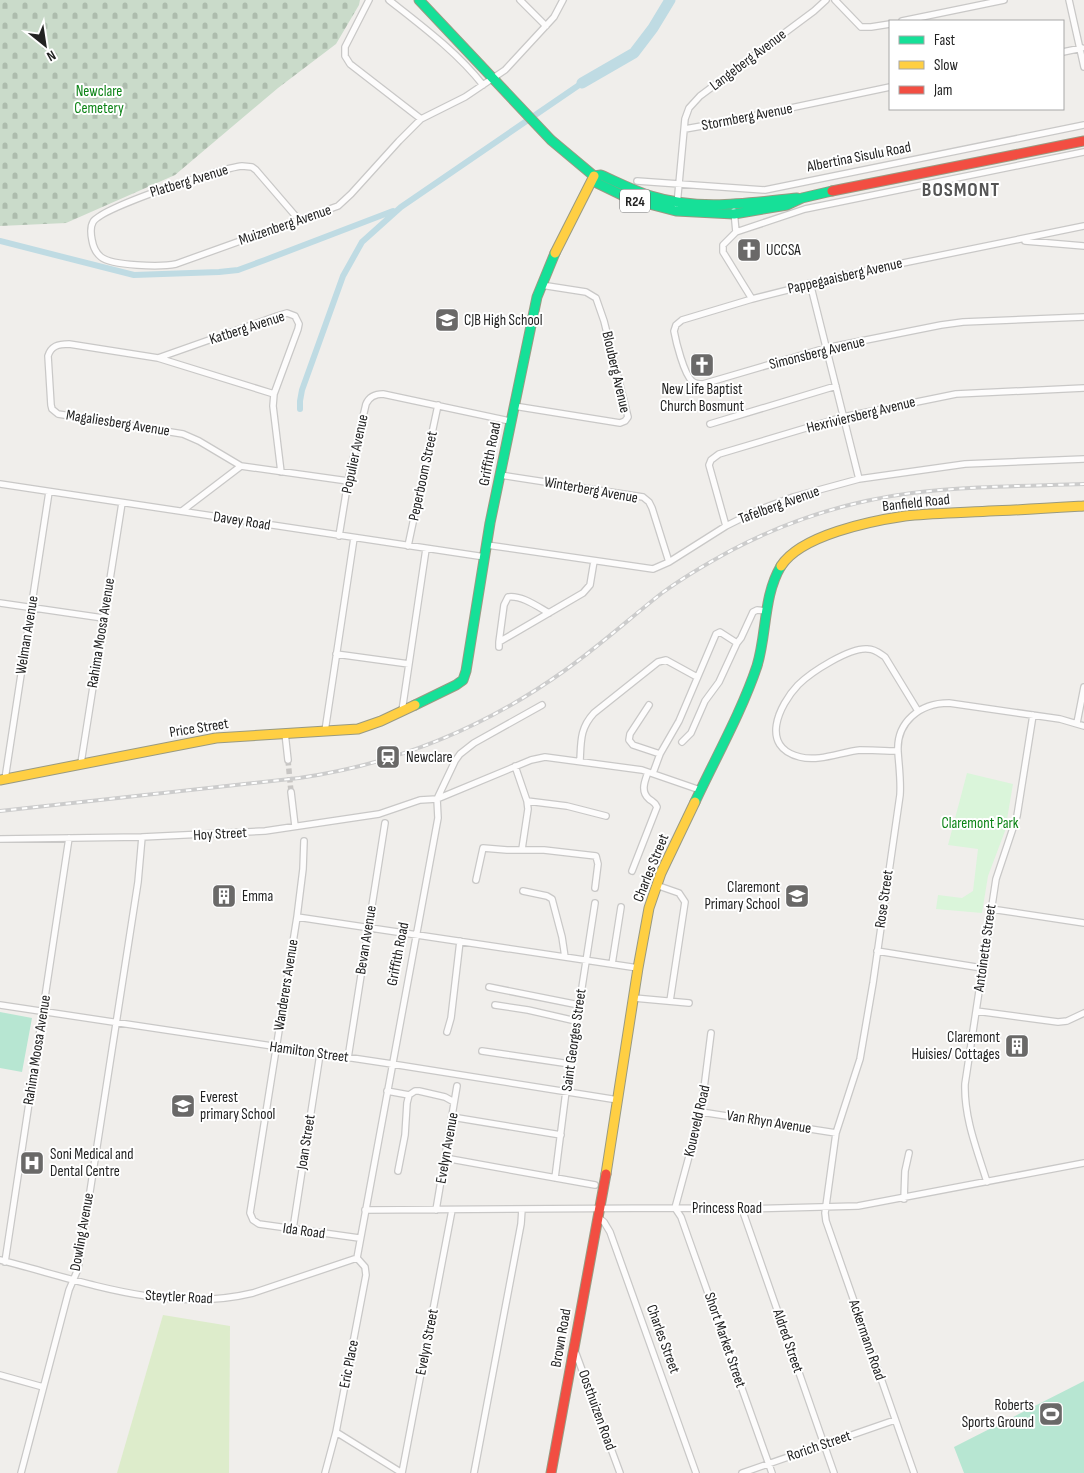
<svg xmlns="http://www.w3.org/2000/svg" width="1084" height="1473" font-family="'Sofia Sans Condensed',sans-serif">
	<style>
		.grass { fill: #ddeccb }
		.cemetery { fill: url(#cemetery-stones) }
		.park { fill: #daf5da }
		.pitch { fill: #b7e6d2 }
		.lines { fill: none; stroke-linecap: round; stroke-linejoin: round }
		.canal { stroke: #bfdbe3; stroke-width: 6 }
		.river { stroke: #bfdbe3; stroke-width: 11 }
		.street-tunnel { stroke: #c7c5c3; stroke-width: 5.5; stroke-dasharray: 5.5 3; stroke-linecap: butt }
		.street-casing { stroke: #c9c8c7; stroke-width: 8 }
		.fast-casing { stroke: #999a82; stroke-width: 11 }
		.slow-casing { stroke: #999a82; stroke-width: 11 }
		.jam-casing { stroke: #999a82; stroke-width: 11 }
		.street { stroke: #fdfcfc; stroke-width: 5.5 }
		.fast { stroke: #16e098; stroke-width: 9 }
		.slow { stroke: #ffcf43; stroke-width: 9 }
		.jam { stroke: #f24e42; stroke-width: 9 }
		.rail-casing { stroke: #ccc; stroke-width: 4 }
		.rail { stroke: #fff; stroke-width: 2; stroke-dasharray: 5.5; stroke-linecap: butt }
		.labels { text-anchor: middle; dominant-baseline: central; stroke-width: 4; stroke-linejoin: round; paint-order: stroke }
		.shield { fill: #fff; stroke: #646464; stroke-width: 1 }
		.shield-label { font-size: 14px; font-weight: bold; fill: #222 }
		.street-label { font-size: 15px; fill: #222; stroke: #fff }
		.park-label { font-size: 15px; fill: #0c8416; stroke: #fff }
		.poi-label { font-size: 15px; fill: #222; stroke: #fff; text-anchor: start }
		.district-label { font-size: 20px; font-weight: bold; letter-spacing: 1px; fill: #555; stroke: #fff }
	</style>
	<defs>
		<pattern id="cemetery-stones" width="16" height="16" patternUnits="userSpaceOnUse" patternTransform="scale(1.25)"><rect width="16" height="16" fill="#cadbca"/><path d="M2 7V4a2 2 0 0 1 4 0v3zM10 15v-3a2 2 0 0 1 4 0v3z" fill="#adbcad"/></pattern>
	</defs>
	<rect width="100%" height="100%" fill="#f0eeeb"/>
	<path class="grass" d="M163,1315L230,1326L229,1473H117Z"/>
	<path class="cemetery" d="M0,0H360L359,5L336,44L278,88L175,175L66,223L0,226Z"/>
	<path class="park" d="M967,773L1013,784L1005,831L988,876L982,913L936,909L938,895L962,898L973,891L978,849L948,845Z"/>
	<path class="pitch" d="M0,1012L32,1018L22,1072L0,1068Z
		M1084,1381V1473H964L954,1447Z"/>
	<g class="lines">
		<path class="canal" d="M0,241L134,275L219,272L238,270L265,260L393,211
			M300,409V401L302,390L343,276L362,242L401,207L582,83"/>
		<path class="river" d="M582,83L634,53L653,28L670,0"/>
		<path class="street-tunnel" d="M288,760L291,792"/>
		<defs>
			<path id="street" d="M369,0L345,47V56L350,64L421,119
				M389,0C422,26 457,52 483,85
				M520,0L546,26
				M835,0L861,27H871L890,24
				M1069,0L1084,67
				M902,21L1004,0
				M1063,52L1082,48
				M685,129L724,122L890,87
				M637,181L765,190L1084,125
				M677,205L685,119L689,108L700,96L814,11L826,0
				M734,211L736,232
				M299,220L256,170L252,167L242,166C221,168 102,207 93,222C90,227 91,235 92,240C93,246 96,253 101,257C112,266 161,267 176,264L338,206L351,194L399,141L421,119L465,97L505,70L554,17L563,0
				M1084,226L859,272L752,299L682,320L676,325L674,331C676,342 684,374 692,381C695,384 699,384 703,384L826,348L941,325L963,322L1084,317
				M1025,241L1084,246
				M810,283L859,479
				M752,299L723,252V245L736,232L805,209L1084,152
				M158,358L277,316L287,313L295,316L299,324L298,329L274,394L273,406L281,472
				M274,394L158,358L69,344C58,344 51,346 48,356L51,405L52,409L58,414L183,434L199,441L241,466L348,481
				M514,406L620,423L625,421L628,417L604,321L596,298L586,292L541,285
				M710,424L836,386
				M500,475L643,497L649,502L652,508L669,562
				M0,484L485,557
				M182,511L241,466
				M726,526L709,465L711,460L719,454L843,417L956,394L1084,388
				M339,536L348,481L366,404C369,397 375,394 383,394L510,421
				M487,545L653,569L669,562L726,526L756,511L793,497L859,479L965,464L1084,459
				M408,546L438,405
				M0,603L103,618
				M499,642L504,605L508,597C522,595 538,607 549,613
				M499,647V642L583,593L590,585L594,561
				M336,654L409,664
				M649,705L630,734L629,740L633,745L660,754
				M402,711L426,549
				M1077,723L1084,687
				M325,731L354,538
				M285,733L288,760
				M682,742L691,733L705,701L719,682L737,643
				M898,751C885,751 872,750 860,750C841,752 819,762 800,757C759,747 779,705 798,685C811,672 850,647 868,649C875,649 879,653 885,657L918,711
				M580,761C581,741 580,728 594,713L658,662L666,660L697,677
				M81,763L122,503
				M515,766L527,801L528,809L522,849
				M653,773L660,754L679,721L716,634L720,632L737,643L741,638L753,612L757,610L768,611
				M5,779L49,492
				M291,792L295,826
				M527,801L567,806L606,816
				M0,839L142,837L265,831L379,814L420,800L437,799L531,760L545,757L642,770L700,790
				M304,841L303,869L297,917L250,1213L253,1220L259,1224L359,1238
				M632,871L657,807C655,802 653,802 649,799C640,791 645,781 648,772
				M476,880L483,848L507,850H544L596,856L598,864L595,888
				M656,885L679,893L685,902L670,1001
				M523,891L547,896L552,899L562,937L565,957
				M991,909L1084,923
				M297,917L638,968
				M877,951L982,968
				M612,964L621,907
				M489,987L579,1005
				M634,998L689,1003
				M0,1005L392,1064L618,1100
				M495,1005L528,1010L576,1021
				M976,1011L1058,1022L1067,1021L1084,1013
				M447,1032L451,1018L460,941
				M711,1033L701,1112L675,1208L681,1217L688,1237L772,1473
				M482,1051L570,1064
				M348,1058L385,823
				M387,1091L409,1095
				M701,1112L836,1133
				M452,1117L561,1135
				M445,1158L595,1185
				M398,1171L405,1135L407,1103L409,1095L415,1091H419L445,1097L454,1102
				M555,1178L566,1091L595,903
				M987,1182C977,1150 964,1118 965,1084L996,879L1017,816L1033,715
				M904,1199L905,1171L909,1153
				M742,1209L834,1473
				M365,1210L675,1208L742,1209L858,1206L1084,1163
				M436,1210L457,1086
				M599,1218L604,1222L610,1232L696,1473
				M293,1229L320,1054
				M357,1258L438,818L437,799L455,761L460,754L474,743L542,705
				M0,1260C83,1281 166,1314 253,1293L357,1258
				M5,1262L69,838
				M575,1351L620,1473
				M0,1375L43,1387
				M336,1432L402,1473
				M21,1473L69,1290L78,1269L138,882L142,837
				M325,1473L336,1432L366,1275L365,1267L357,1258
				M402,1473L452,1210
				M474,1473L521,1224L522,1209
				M742,1473L895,1420
				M914,1473L826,1221L825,1213L836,1133L860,1059L873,983L900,795C901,780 899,767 898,752C896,722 920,703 949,703L1060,719L1084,726"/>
			<path id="fast" d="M419,0L551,140L594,176L597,183L630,199L676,211L734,214L787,205L802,198L832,191
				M594,176L601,175C617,182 634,191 651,196C699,211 748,203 797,198
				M415,705L456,685L463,680L466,671L490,523L537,297L555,253
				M695,802C715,759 742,711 757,666C767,634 763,596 781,566"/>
			<path id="slow" d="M555,253L594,176
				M781,566C801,535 871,521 905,516C933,513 961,513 989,511C1021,510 1052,508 1084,506
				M0,780L216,738L358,729L381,721L415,705
				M606,1174L638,968L649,908L661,873L695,802"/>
			<path id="jam" d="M832,191L1084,141
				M551,1473L606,1174"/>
		</defs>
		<use href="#street" class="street-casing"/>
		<use href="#fast" class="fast-casing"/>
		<use href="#slow" class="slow-casing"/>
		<use href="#jam" class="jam-casing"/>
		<use href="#street" class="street"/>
		<use href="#fast" class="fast"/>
		<use href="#slow" class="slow"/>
		<use href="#jam" class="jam"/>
		<defs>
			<path id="rail" d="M0,811L299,778C396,764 484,728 564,671C598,647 629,619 662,593C684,577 708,563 732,550C787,521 850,501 912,493C969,486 1027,486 1084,484"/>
		</defs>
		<use href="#rail" class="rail-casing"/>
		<use href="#rail" class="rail"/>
	</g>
	<defs>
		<symbol id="church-square" viewBox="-11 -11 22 22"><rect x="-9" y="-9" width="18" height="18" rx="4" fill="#6a6968" stroke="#fff"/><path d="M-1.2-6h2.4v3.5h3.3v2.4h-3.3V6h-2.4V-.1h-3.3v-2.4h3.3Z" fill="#fff"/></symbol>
		<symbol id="school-square" viewBox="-11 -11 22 22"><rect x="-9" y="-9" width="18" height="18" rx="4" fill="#6a6968" stroke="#fff"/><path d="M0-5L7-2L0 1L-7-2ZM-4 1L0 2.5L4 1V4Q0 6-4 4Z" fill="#fff"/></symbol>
		<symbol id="station-square" viewBox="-11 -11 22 22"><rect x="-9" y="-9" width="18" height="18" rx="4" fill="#6a6968" stroke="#fff"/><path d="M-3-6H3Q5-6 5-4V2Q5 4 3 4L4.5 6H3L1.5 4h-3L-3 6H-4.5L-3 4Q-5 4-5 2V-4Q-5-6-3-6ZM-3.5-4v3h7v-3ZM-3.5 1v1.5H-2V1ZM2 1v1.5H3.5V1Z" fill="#fff"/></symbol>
		<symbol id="building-square" viewBox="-11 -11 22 22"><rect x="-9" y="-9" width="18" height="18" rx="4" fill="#6a6968" stroke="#fff"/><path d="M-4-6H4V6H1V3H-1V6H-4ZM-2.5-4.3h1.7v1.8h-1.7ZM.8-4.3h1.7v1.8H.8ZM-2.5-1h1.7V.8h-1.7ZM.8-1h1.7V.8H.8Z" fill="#fff"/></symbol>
		<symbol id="hospital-square" viewBox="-11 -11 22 22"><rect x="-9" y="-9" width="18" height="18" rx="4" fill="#6a6968" stroke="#fff"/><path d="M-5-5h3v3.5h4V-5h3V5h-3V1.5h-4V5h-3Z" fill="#fff"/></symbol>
		<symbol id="stadium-square" viewBox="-11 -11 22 22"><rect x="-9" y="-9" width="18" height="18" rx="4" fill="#6a6968" stroke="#fff"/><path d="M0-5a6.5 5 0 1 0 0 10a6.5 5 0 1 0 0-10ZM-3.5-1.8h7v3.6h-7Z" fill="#fff"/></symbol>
	</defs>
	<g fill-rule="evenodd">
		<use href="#church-square" x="735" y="236" width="28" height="28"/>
		<use href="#school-square" x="433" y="306" width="28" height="28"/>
		<use href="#church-square" x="688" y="351" width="28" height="28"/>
		<use href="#station-square" x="374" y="743" width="28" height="28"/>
		<use href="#building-square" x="210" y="882" width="28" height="28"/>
		<use href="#school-square" x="783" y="882" width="28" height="28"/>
		<use href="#building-square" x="1003" y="1032" width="28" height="28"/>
		<use href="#school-square" x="169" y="1092" width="28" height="28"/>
		<use href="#hospital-square" x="18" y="1149" width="28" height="28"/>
		<use href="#stadium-square" x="1037" y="1400" width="28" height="28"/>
	</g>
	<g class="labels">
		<rect class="shield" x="620" y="189.5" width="30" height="23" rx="4"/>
		<g class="shield-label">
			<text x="635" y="201">R24</text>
		</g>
		<g class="street-label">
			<text transform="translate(748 60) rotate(-37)">Langeberg Avenue</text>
			<text transform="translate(747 117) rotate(-11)">Stormberg Avenue</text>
			<text transform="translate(859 157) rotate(-11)">Albertina Sisulu Road</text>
			<text transform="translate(189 181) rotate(-17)">Platberg Avenue</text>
			<text transform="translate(285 225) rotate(-19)">Muizenberg Avenue</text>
			<text transform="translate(845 276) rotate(-13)">Pappegaaisberg Avenue</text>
			<text transform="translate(247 328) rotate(-18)">Katberg Avenue</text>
			<text transform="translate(817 353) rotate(-14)">Simonsberg Avenue</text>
			<text transform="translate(616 372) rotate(77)">Blouberg Avenue</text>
			<text transform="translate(861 415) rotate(-14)">Hexriviersberg Avenue</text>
			<text transform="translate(118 423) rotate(9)">Magaliesberg Avenue</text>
			<text transform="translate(355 454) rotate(-78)">Populier Avenue</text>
			<text transform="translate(490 454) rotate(-79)">Griffith Road</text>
			<text transform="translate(423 476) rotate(-78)">Peperboom Street</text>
			<text transform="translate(591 490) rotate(10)">Winterberg Avenue</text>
			<text transform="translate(916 503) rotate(-6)">Banfield Road</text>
			<text transform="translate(779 505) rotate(-20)">Tafelberg Avenue</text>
			<text transform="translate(242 521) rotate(9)">Davey Road</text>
			<text transform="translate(101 633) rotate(-81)">Rahima Moosa Avenue</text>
			<text transform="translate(27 635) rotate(-81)">Welman Avenue</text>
			<text transform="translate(199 728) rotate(-9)">Price Street</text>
			<text transform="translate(220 834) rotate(-3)">Hoy Street</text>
			<text transform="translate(651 868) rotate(-68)">Charles Street</text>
			<text transform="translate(884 899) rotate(-82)">Rose Street</text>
			<text transform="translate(366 940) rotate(-81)">Bevan Avenue</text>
			<text transform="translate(985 948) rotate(-82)">Antoinette Street</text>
			<text transform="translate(398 954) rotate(-79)">Griffith Road</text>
			<text transform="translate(286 985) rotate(-81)">Wanderers Avenue</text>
			<text transform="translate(574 1040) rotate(-82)">Saint Georges Street</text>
			<text transform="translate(37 1050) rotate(-81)">Rahima Moosa Avenue</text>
			<text transform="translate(309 1052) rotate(8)">Hamilton Street</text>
			<text transform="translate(697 1121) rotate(-77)">Koueveld Road</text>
			<text transform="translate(769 1122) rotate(9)">Van Rhyn Avenue</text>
			<text transform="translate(306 1142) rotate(-81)">Joan Street</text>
			<text transform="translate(447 1148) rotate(-80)">Evelyn Avenue</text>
			<text x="727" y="1208">Princess Road</text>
			<text transform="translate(304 1231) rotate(8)">Ida Road</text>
			<text transform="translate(82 1232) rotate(-80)">Dowling Avenue</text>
			<text transform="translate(179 1297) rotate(3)">Steytler Road</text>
			<text transform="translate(561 1338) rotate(-80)">Brown Road</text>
			<text transform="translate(663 1339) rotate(70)">Charles Street</text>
			<text transform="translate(725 1340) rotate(71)">Short Market Street</text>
			<text transform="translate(867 1340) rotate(71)">Ackermann Road</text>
			<text transform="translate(788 1341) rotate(71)">Aldred Street</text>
			<text transform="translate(427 1342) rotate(-79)">Evelyn Street</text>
			<text transform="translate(349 1364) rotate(-79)">Eric Place</text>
			<text transform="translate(597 1410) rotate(70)">Oosthuizen Road</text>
			<text transform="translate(819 1446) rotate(-19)">Rorich Street</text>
		</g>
		<g class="park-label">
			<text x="99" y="91">Newclare<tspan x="99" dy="17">Cemetery</tspan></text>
			<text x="980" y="823">Claremont Park</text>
		</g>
		<g class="poi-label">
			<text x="766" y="250">UCCSA</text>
			<text x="464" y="320">CJB High School</text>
			<text x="702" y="389" text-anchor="middle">New Life Baptist<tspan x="702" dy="17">Church Bosmunt</tspan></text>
			<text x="406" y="757">Newclare</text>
			<text x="780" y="887" text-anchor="end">Claremont<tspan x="780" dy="17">Primary School</tspan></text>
			<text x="242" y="896">Emma</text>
			<text x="1000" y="1037" text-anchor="end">Claremont<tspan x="1000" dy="17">Huisies/ Cottages</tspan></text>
			<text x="200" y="1097">Everest<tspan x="200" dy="17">primary School</tspan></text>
			<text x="50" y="1154">Soni Medical and<tspan x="50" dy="17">Dental Centre</tspan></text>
			<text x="1034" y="1405" text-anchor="end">Roberts<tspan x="1034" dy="17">Sports Ground</tspan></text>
		</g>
		<g class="district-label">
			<text x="961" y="190">BOSMONT</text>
		</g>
	</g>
	<rect x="889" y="20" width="175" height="90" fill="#ffffff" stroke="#a7a7a7"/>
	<rect x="899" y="36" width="25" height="8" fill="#16e098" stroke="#a7a7a7"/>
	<text x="934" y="45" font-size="15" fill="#222222">Fast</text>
	<rect x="899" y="61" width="25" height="8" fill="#ffcf43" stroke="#a7a7a7"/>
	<text x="934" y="70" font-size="15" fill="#222222">Slow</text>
	<rect x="899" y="86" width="25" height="8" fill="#f24e42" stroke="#a7a7a7"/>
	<text x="934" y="95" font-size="15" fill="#222222">Jam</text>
	<g transform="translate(45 45) rotate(150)" stroke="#ffffff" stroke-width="4" paint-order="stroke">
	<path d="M0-4L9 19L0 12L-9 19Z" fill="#222222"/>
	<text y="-8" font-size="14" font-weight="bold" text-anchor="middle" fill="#222222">N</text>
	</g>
</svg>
